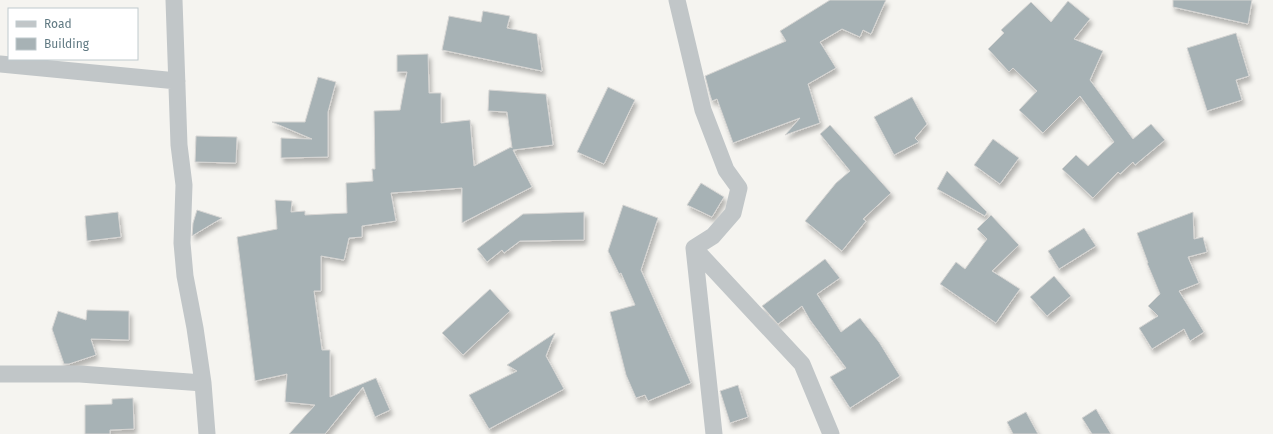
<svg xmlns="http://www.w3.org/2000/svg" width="1273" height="434" font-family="'Fira Sans',sans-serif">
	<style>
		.building { fill: #a7b2b5; stroke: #d6d5d3; filter: url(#shadow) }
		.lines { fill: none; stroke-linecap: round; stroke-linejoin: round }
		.minor { stroke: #c1c6c8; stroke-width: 17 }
	</style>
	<defs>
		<filter id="shadow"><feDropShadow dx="2.5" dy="4.5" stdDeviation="2" flood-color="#0004"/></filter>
	</defs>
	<rect width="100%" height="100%" fill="#f5f4f0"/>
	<path class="building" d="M830,0H886L871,34L863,30L860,37L842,29L820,42L836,68L808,84L820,123L785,135L800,118L733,143L717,99L712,101L710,95L705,76L786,41L780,31Z
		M1173,0H1252L1248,24L1173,7Z
		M1068,1L1090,19L1074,39L1103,51L1090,80L1133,139L1151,124L1165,140L1135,165L1133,162L1120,174L1118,172L1093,198L1062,169L1076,155L1088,166L1114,142L1080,96L1043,133L1019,110L1037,91L1013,68L1009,72L988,49L1004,33L1001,30L1031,2L1051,22Z
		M483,11L510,16L507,28L537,34L542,71L442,50L449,16L481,22Z
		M1236,33L1249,76L1236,80L1242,100L1207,111L1187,48Z
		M428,54L429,93H441V123L470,120L474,166L511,147L512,148L507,112L488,111L489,90L546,94L553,145L513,150L532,187L462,223V188L391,193L396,221L362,226V237L349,238L344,260L321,256V291H314L322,350H330V397L376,378L390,410L375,417L363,387L325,434H289L315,405L285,402L287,374L255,381L237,237L277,229L275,200L292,201L291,212L305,211V215L347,213L346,183L373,181L372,169H375L374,111L400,110L407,72H397V55Z
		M318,77L336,82L328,112V157L281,158V138L312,139L272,122H305Z
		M608,87L635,100L604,164L577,152Z
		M912,97L927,124L915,138L919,142L894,155L874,117Z
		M830,125L891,193L863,219L866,221L842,251L805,221L836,183L850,171L820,134Z
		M196,136L237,137L236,163L195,162Z
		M993,139L1019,158L1000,184L974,165Z
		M947,171L987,212L985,216L937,189Z
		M701,183L724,197L712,217L687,205Z
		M623,205L658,218L641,270L691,383L648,401L645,395L636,398L626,375L610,312L635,305L621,273L619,274L608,251Z
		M197,210L222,218L192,236L193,223Z
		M118,212L121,237L87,241L85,216Z
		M584,212V240L520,241L504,253L502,250L487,262L477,249L523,214Z
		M1193,212L1194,239L1203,237L1207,252L1188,257L1199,283L1179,291L1204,332L1190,341L1184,329L1152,349L1139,328L1158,316L1148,306L1160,294L1147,263H1148L1137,233Z
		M991,215L1019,245L992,271L1020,289L996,323L940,284L956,262L965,269L987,239L977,229Z
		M1084,228L1096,246L1059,269L1048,251Z
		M825,259L840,278L817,294L841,332L860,318L879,342L900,376L850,408L830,377L846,368L810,320L802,306L778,324L762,306Z
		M1054,276L1071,296L1047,316L1030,297Z
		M490,289L510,311L463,355L442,333Z
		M87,310L129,311V340L91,339L96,355L69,364H64L52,329L58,311L86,320Z
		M555,333L546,356L564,389L489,429L469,395L517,371L507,365Z
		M738,385L748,417L730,423L720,391Z
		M133,398L134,429L110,430V434H85V405L112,404V399Z
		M1096,409L1111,434H1092L1082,418Z
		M1026,412L1038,434H1013L1007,422Z"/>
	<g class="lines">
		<path class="minor" d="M174,0L179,145L184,185L182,243L185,276L195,328L203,383L207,434
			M677,0L703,110L726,170L739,188L733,213L713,236L694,248
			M0,64L177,81
			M694,248L802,364L831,434
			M694,248L714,434
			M0,374H80L203,383"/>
	</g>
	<rect x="8" y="8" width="130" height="52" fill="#ffffff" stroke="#c0cacd"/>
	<rect x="16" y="21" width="20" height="6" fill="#c1c6c8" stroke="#c0cacd"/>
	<text x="44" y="28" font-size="12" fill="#617a83">Road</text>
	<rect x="16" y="38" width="20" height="12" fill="#a7b2b5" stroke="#c0cacd"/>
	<text x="44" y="48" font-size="12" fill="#617a83">Building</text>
</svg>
